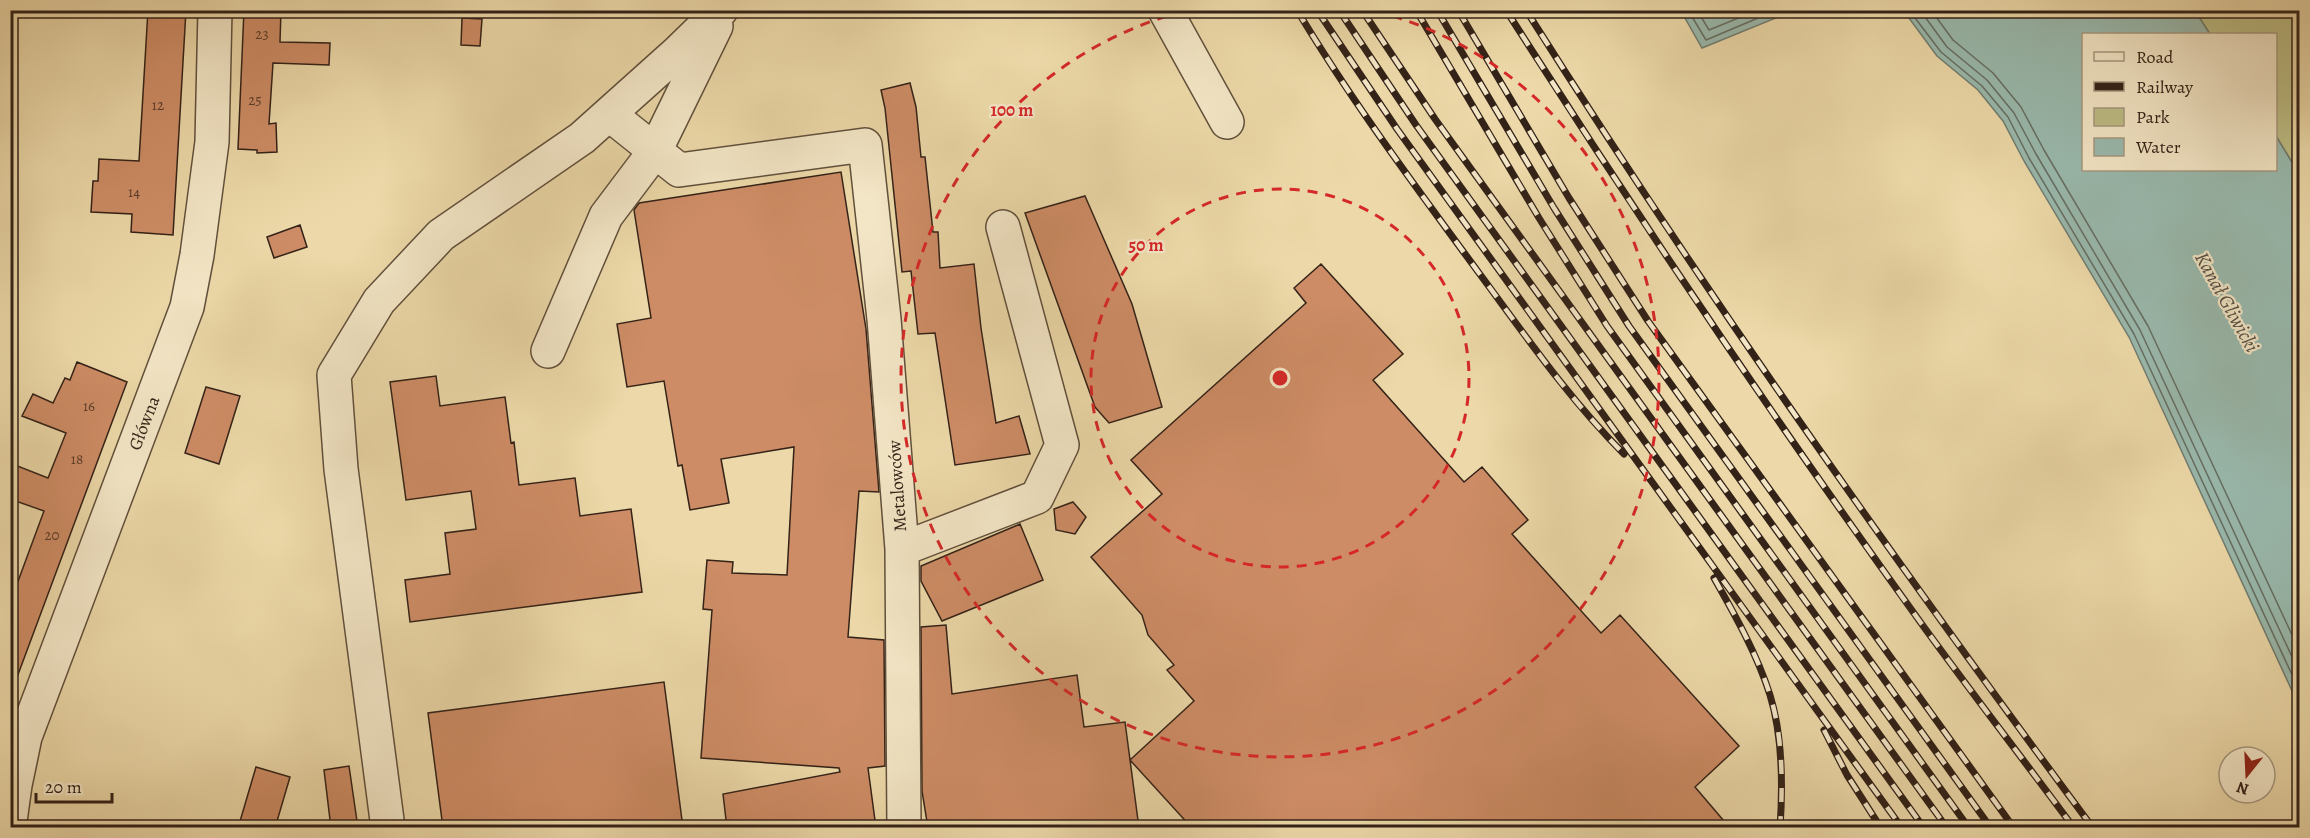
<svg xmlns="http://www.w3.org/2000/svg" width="2310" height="838" font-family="Alegreya,serif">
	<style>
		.green { fill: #bdbd84; stroke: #78704e; stroke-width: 1.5 }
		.water { fill: #99b9ad; stroke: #707d71; stroke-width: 1.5 }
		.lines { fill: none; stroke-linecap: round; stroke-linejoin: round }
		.shore { stroke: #666e62; stroke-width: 1.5 }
		.building { fill: #cd8c65; stroke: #332218; stroke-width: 1.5 }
		.minor-casing { stroke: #61503c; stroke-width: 36 }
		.minor { stroke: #f3e6c6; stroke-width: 33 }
		.rail-casing { stroke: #332218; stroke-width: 7 }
		.rail { stroke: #f3e6c6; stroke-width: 4.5; stroke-dasharray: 14; stroke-linecap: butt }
		.ring { fill: none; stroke: #d62828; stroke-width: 3; stroke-dasharray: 10 8 }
		.labels { text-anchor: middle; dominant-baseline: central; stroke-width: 4.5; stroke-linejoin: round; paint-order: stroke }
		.number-label { font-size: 15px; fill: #5a3c2b }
		.street-label { font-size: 18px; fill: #332218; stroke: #f3e6c6 }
		.water-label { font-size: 20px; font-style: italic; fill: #524f45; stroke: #f3e6c6 }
		.centre { fill: #d62828; stroke: #f3e6c6; stroke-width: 3 }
		.ring-label { font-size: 18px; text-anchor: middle; font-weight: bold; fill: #d62828; stroke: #f3e6c6; stroke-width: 4.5; stroke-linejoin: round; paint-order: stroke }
	</style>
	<rect width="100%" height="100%" fill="#ecd8a8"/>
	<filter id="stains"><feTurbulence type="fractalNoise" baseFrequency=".00333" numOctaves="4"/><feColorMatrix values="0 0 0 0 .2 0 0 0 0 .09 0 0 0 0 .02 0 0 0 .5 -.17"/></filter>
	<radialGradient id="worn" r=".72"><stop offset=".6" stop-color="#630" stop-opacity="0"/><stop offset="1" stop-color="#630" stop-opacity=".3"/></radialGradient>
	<path class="green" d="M2195,11H2299V174L2276,136V34H2210Z"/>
	<path class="water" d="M1681,11H1793L1702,48Z
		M1900,11H2195L2210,34H2084V170H2276V136L2299,174V706L2129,337L2024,161L2003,121L1978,90L1937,56L1909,18Z"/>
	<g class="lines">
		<path class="shore" d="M1688,10L1706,40L1777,10
			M1697,10L1709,30L1758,10
			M1909,10L1941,52L1982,86L2008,117L2029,158L2134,334L2300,692
			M1920,10L1947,47L1987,80L2014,113L2036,154L2140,330L2300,674
			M1931,10L1953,40L1993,73L2021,107L2044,150L2148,326L2300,652"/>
	</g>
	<path class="building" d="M148,10H186L173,235L131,232L132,214L91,212L93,181H98L99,159L139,161Z
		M244,10H281L280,42L330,43L329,65L273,63L269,124L276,123L277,152L257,153V150L238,149Z
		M462,18L482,19L480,46L461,45Z
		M910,83L916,107L921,157H925L933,232H938L940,268L974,264L981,328L996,423L1019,416L1030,454L955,465L935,333L918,334L911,271L902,272L885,108L881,90Z
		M841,172L866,329L879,492L859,491L848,637L884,640L885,766L868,768L876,828H727L723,794L840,772L839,768L701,758L712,610L703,609L707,560L733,562L732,573L787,575L794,447L721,459L729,503L690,510L682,465L678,466L664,381L627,387L617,324L651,318L634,210L639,203Z
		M1085,196L1132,304L1162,407L1109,423L1095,407L1025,213Z
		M300,225L307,247L274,258L267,237Z
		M1321,264L1403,354L1373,380L1464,482L1482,467L1528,520L1512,534L1601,633L1620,615L1739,746L1695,787L1730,828H1192L1130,760L1194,701L1167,670L1174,665L1148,635L1142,615L1091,557L1162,494L1131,460L1306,303L1294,288Z
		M77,362L127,382L13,688H10V603L44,511L10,499V463L48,478L66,433L22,416L33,394L53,403L65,378L70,380Z
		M436,376L440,406L505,397L511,443L514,442L519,485L575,478L580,516L631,509L642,592L410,622L405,580L450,574L445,533L476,529L471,491L406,500L390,382Z
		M206,387L240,396L219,464L185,453Z
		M1073,502L1086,517L1075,534L1056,530L1054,509Z
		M1020,524L1043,580L942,621L921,581V566Z
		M946,625L952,694L1077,675L1084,727L1125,722L1139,828H928L922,791L921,627Z
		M664,682L683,828H443L428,713Z
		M349,766L358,828H331L324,770Z
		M256,767L290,777L275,828H238Z"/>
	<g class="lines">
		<defs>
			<path id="minor" d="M1165,10L1227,122
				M609,114L679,170L865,145L884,319L902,549L904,828
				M548,351L606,216L655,151L716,26
				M902,549L1037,497L1062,445L1003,227
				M10,821L15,785L25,737L187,307L197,255L212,142L215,10
				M388,828L341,469L334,375L379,301L441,235L582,138L678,52L721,10"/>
		</defs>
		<use href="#minor" class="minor-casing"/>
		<use href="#minor" class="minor"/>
		<defs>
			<path id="rail" d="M1297,10C1352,102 1416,187 1479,273C1525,335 1569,399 1624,454
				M1317,10L1397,129L1902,828
				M1339,10L1416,125L1924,828
				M1362,10L1435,119L1947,828
				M1416,10L1539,218L1607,326L1969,828
				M1437,10L1554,208L1629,326L1991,828
				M1458,10L1569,198L1648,321L2014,828
				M1506,10C1639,219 1777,423 1921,623C1971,692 2023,759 2074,828
				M1526,10C1703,291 1895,561 2093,828
				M1714,578C1735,615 1757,654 1770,695C1783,737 1783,784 1780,828
				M1824,730L1847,775L1881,828"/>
		</defs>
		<use href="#rail" class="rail-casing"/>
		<use href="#rail" class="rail"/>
	</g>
	<g class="ring">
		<circle cx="1280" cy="378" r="189"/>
		<path d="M1375 11A379 379 0 1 1 1185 11"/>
	</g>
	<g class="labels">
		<g class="number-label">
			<text x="262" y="34">23</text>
			<text x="255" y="100">25</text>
			<text x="158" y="105">12</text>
			<text x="134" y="192">14</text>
			<text x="89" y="406">16</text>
			<text x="77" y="459">18</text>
			<text x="52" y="535">20</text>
		</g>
		<g class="street-label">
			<text transform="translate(144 423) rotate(-69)">Główna</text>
			<text transform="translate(897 486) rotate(-94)">Metalowców</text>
		</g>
		<g class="water-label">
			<text transform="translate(2227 302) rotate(61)">Kanał Gliwicki</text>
		</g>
	</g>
	<circle cx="1280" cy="378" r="9" class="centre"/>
	<g class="ring-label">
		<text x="1012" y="116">100 m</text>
		<text x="1146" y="251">50 m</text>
	</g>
	<rect width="2310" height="838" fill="none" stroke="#ecd8a8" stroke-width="36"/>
	<rect x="12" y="12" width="2286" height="814" fill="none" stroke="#332218" stroke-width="3"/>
	<rect x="18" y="18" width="2274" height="802" fill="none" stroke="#332218" stroke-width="1.5"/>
	<rect x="2082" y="33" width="195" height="138" fill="#f3e6c6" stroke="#a69880" stroke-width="1.5"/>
	<rect x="2094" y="52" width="30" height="9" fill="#f3e6c6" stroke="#a69880" stroke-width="1.5"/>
	<text x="2136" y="63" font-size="18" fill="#332218">Road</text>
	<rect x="2094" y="82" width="30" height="9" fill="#332218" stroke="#a69880" stroke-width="1.5"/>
	<text x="2136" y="93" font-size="18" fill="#332218">Railway</text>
	<rect x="2094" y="108" width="30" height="18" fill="#bdbd84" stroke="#a69880" stroke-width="1.5"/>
	<text x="2136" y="123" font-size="18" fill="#332218">Park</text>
	<rect x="2094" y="138" width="30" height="18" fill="#99b9ad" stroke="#a69880" stroke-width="1.5"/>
	<text x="2136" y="153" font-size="18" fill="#332218">Water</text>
	<g transform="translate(2247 775) rotate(198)"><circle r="28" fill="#f3e6c6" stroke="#a69880" stroke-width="1.5"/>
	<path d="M0-4.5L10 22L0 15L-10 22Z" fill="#8f2418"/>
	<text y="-9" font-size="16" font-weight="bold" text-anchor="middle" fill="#332218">N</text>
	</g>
	<path d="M36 793v9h76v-9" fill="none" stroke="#332218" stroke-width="3"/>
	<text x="45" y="793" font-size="18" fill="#332218" stroke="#f3e6c6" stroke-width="4.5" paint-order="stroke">20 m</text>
	<rect width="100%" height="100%" filter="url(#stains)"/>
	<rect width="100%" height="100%" fill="url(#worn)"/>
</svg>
